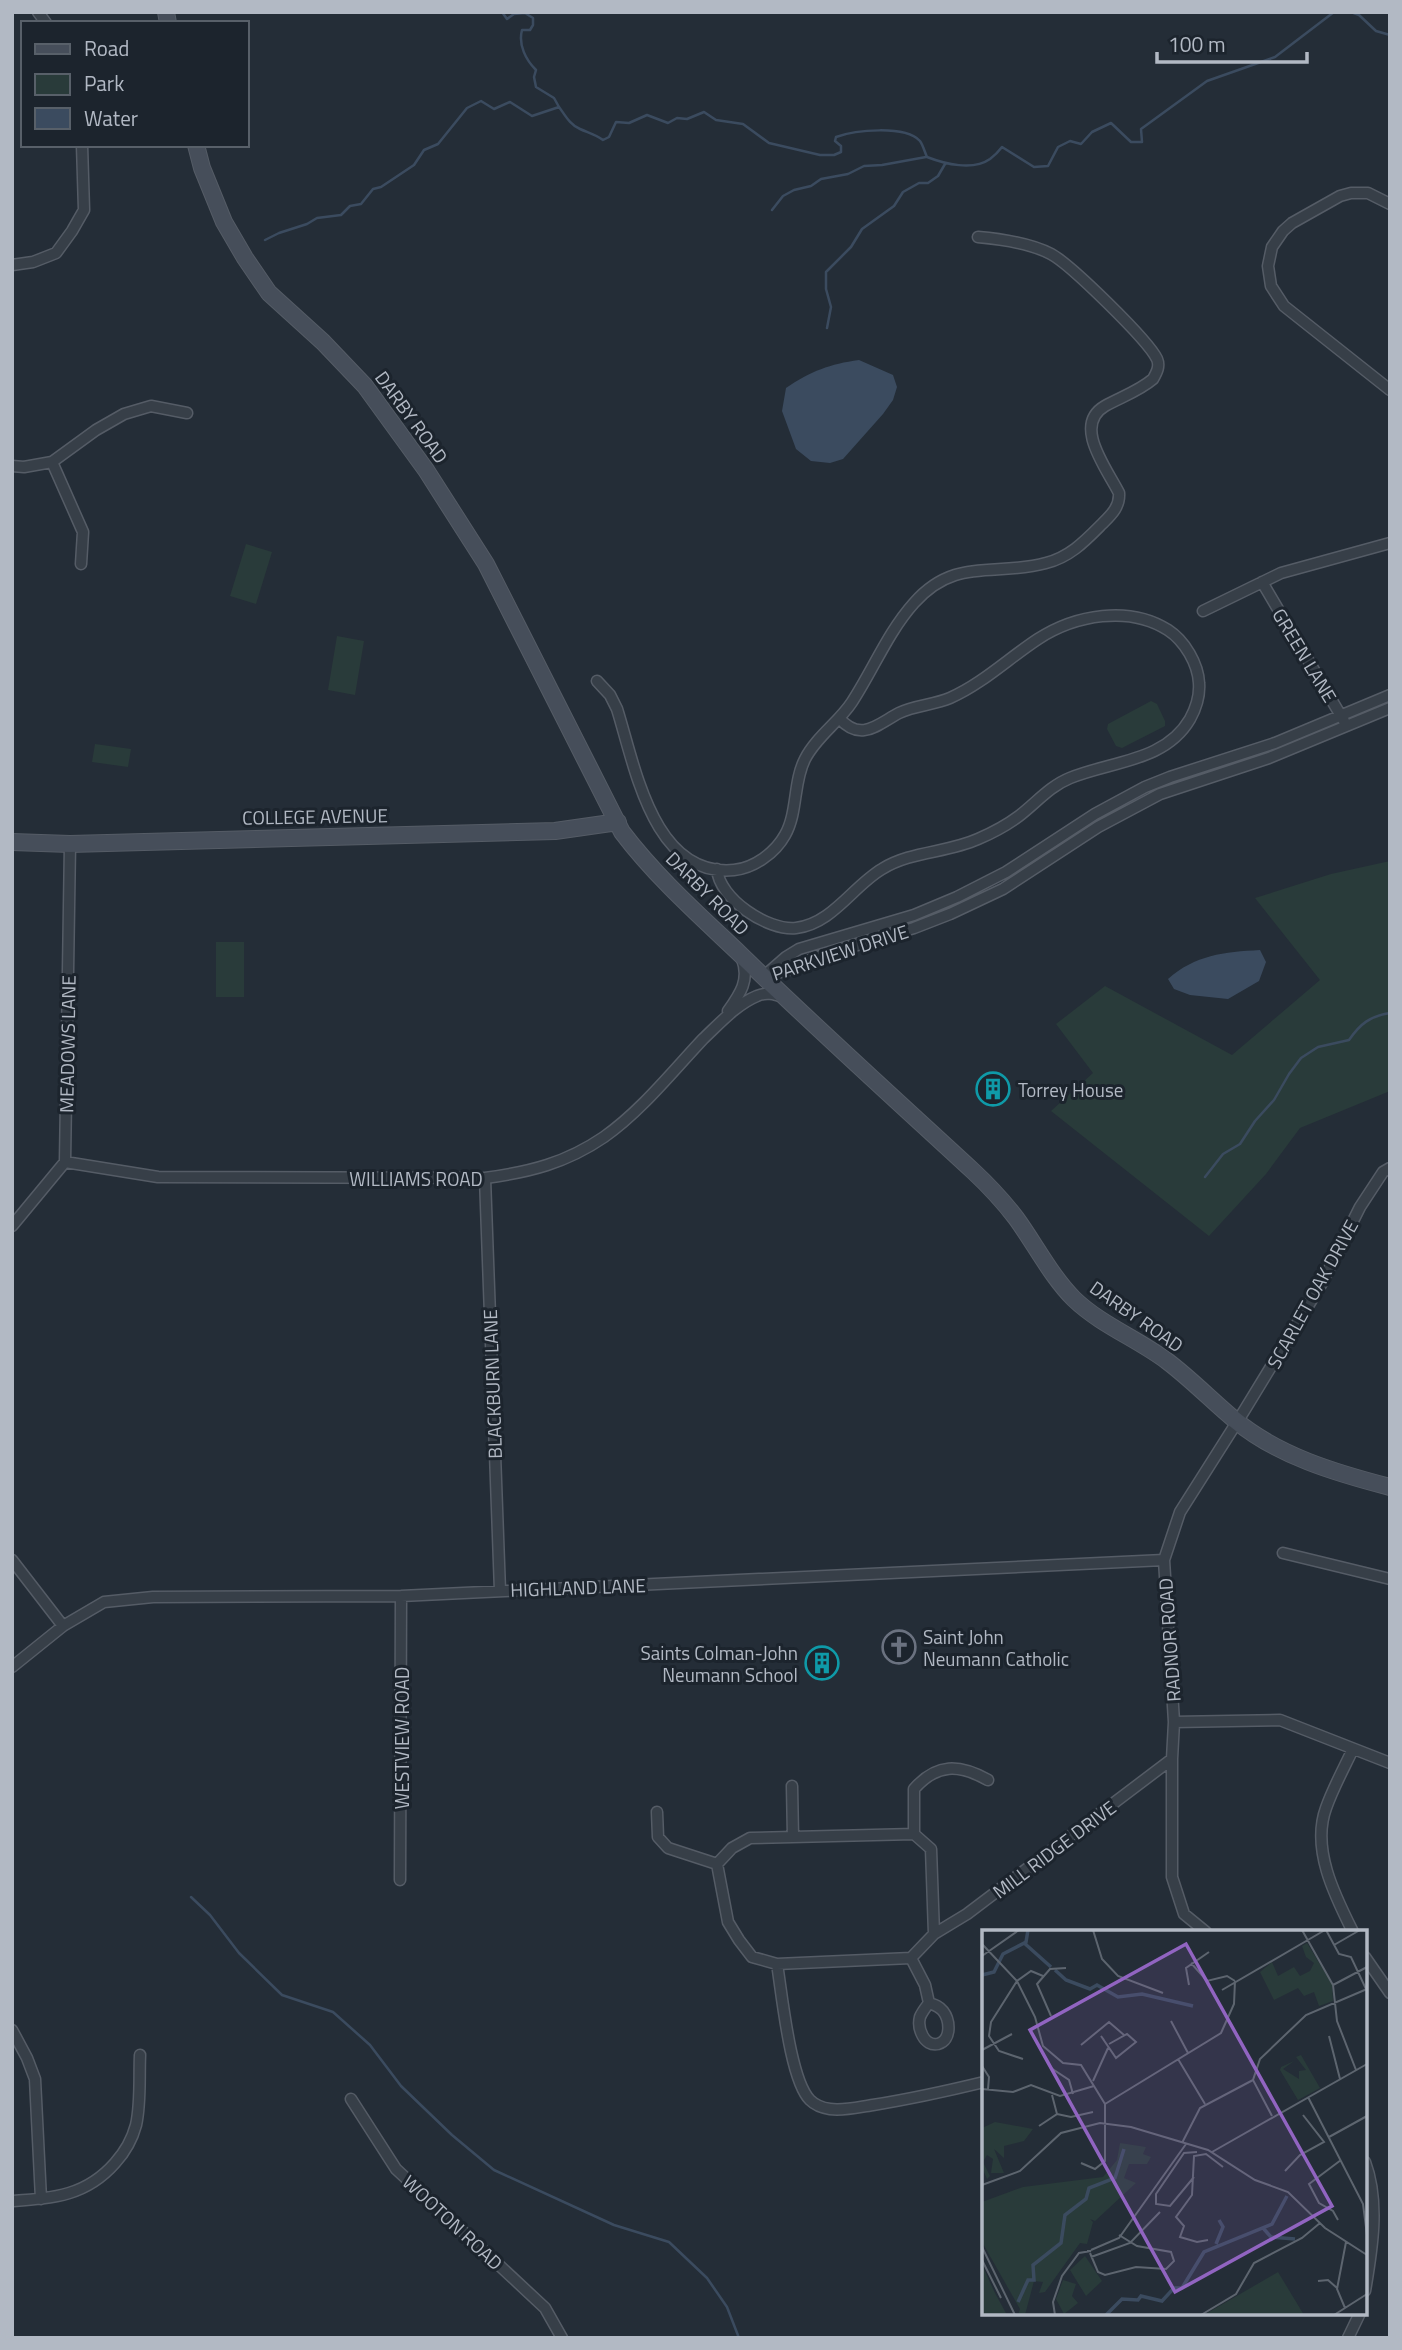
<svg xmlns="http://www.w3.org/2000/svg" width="1402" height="2350" font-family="'Titillium Web',sans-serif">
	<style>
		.green { fill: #293b3a }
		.water { fill: #3b4b5f }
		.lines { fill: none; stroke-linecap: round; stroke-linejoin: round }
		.stream { stroke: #3b4b5f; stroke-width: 2.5 }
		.minor-casing { stroke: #555c66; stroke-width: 13 }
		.secondary-casing { stroke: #555c66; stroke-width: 18 }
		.minor { stroke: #373f48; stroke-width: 10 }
		.secondary { stroke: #464e5a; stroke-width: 16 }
		.labels { text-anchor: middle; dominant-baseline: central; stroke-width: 6; stroke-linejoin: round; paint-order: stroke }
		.street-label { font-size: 19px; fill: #b2b9c4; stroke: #1c242d }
		.poi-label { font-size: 19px; fill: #b2b9c4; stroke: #1c242d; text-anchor: start }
		.inset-river { fill: none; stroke: #3b4b5f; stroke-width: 3.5 }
		.inset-road { fill: none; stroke: #5d656f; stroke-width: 2 }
		.view { fill: #9164c1; fill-opacity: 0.15; stroke: #9164c1; stroke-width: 3.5 }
		.inset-edge { fill: none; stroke: #b2b9c4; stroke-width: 3.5 }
	</style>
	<rect width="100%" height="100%" fill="#242d37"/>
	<path class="green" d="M246,544L272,552L256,604L230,596Z
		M337,636L364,641L355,695L328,690Z
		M1151,701L1157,704L1165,721V726L1122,748L1116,746L1107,729L1108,724Z
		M95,744L131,749L128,767L92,762Z
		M1390,861V1091L1300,1128L1266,1174L1209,1236L1051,1111L1093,1073L1056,1024L1105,986L1232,1055L1320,980L1255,898L1331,874Z
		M216,942H244V997H216Z"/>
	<path class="water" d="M859,360L893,375L897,387L893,400L883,414L843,459L830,463L811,461L796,449L782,411L786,388C811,371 830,364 859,360Z
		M1260,950L1266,962L1259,981L1228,999L1190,995L1174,989L1168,979C1195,955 1224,952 1260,950Z"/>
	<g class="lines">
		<path class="stream" d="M502,12L507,19L514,14L525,13L533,18V25L530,30H522C518,45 526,60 536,70L534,77L536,87L554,98L559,107
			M1351,12L1359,15L1376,31L1390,35
			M772,210L783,196L794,190L811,186L821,179L848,174L864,166L882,165L926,157
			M265,240L279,233L307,224L317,218L341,215L350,206L361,204L373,189L381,187L414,165L424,150L438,144L467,108L481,101L494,109L510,102L532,116L559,107C565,115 570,125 580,129C589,133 595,134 603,140L609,137L616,122L629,123L647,115L668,123L677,118L687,119L704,112L716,120L743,124L769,143L820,155H834L841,152V146L835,141L836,137C855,130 905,125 920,141C923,145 925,153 927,157C945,164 973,171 990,159C994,156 999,151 1002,147L1034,167L1048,166L1058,147L1070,141L1081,144L1092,132L1111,123L1131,142H1142L1141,129L1207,81L1275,57L1334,12
			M827,328L831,307L826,289V272L851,247L862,229L894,206L903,192L919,183H928L938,176L945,164
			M1205,1177L1223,1154L1240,1144L1255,1121L1274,1100L1289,1074L1301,1058L1318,1047L1349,1040C1360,1024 1370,1016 1390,1013
			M191,1897L210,1915L239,1953L282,1995L333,2012L370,2045L401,2086L452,2135L494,2170L614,2225L669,2242L707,2278L727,2307L739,2338"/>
		<defs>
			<path id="minor" d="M38,12L46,23
				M1390,204L1368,193H1351L1340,196L1292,223L1283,231L1272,247L1268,266L1271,286L1284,306L1390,390
				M12,265L33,262L56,253L72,231L84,210L82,145
				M52,462L83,532L81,564
				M12,466L24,467L52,462L96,430L124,414L151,406L187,413
				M1262,582L1344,721
				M1203,611L1281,573L1390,543
				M597,681L610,695L617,709C635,766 653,878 734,870C754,868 775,853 785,835C798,812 793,782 805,759C816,737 839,722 852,702C873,670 888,632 914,603C955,556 996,577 1046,563C1070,557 1085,541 1102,524C1111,515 1120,507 1119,493C1107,469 1072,425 1105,406C1121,397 1139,391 1153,379C1157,372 1160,366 1157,359C1148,340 1070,264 1051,254C1030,243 1001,239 978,237
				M717,869C719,899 768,931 796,928C832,924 853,886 882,869C911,851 947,853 978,839C992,833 1007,825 1019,816C1036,803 1050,786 1070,778C1111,761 1165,762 1190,719C1196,708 1200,696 1199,683C1198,664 1185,641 1168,630C1129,605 1075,615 1038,639C1009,658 982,684 950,698C934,705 915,705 899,713C878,724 861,743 839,718
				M766,976L796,968L814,958L914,928L950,914L1003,889L1098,827L1160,794L1269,758L1390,708
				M763,977L786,957L799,949L914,915L957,897L1006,872L1095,814L1145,787L1170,777L1275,743L1390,695
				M728,1011C740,994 750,980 742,959
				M65,1162L158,1177L485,1178C530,1172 566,1163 604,1137C641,1111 672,1072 703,1039C719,1024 737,1004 757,996C766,992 774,994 783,997
				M485,1178L500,1591
				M12,1226L65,1162L70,844
				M1283,1553L1390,1579
				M12,1560L63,1626
				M12,1667L63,1626L104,1602L153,1597L401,1596L1164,1560
				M1174,1722L1280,1720L1390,1763
				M792,1786L793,1837
				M657,1812L658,1837L668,1848L717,1864
				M914,1834L931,1849L934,1934L911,1958L777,1964L752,1957L739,1940L728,1922L717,1864L732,1848L750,1838Z
				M914,1834V1789C937,1763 959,1764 988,1780
				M400,1880L401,1596
				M1206,1932L1184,1914L1172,1877V1759L1174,1722L1164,1560L1180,1512L1244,1411L1322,1283L1360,1207L1383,1172L1390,1168
				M1353,1932C1335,1896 1311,1849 1326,1808C1333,1788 1344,1768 1353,1749
				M934,1934L967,1914L1172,1759
				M1365,1957L1390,1993
				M911,1958L925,1985L929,2003C926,2007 922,2012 920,2017C917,2028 924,2047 938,2044C952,2040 950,2020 943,2011C939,2006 935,2005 929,2003
				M777,1964C782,1994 790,2080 810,2100C815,2105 823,2108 830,2109C844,2111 859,2107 873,2105C910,2099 947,2091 984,2082
				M12,2030L27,2058L35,2079L41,2199
				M351,2099L396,2169L545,2308L562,2338
				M1365,2162C1380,2202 1372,2250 1365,2291
				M12,2201C54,2198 86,2196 115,2163C125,2152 132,2140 136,2125C141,2103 139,2077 140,2055
				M1348,2338L1360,2313"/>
			<path id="secondary" d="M166,12L168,23
				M196,145L202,168L224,222L245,258L269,293L323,342L365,386L426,470L486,564L622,832C656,877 699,915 740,954C816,1028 895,1099 973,1171C988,1185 1003,1201 1016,1218C1035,1244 1051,1276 1074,1299C1101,1325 1138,1339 1167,1361C1191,1379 1212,1401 1235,1420C1278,1456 1336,1473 1390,1487
				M12,842L70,844L555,831L618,822"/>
		</defs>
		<use href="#minor" class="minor-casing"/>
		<use href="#secondary" class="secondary-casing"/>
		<use href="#minor" class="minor"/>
		<use href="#secondary" class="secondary"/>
	</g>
	<defs>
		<symbol id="building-ring" viewBox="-11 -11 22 22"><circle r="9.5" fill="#1c242d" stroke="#0f9aa8" stroke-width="1.5"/><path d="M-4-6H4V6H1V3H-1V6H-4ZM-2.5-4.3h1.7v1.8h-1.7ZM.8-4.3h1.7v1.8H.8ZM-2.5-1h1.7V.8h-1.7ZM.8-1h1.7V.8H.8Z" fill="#0f9aa8"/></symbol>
		<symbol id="church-ring" viewBox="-11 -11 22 22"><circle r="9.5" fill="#1c242d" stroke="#6b7280" stroke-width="1.5"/><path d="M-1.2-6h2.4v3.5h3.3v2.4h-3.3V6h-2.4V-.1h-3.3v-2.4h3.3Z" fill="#6b7280"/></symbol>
	</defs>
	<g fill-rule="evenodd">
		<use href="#building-ring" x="974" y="1070" width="38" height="38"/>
		<use href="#church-ring" x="880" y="1628" width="38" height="38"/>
		<use href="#building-ring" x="803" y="1644" width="38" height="38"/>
	</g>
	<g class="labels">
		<g class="street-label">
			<text transform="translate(412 417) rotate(54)">DARBY ROAD</text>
			<text transform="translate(1305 655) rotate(59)">GREEN LANE</text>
			<text transform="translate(315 816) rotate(-1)">COLLEGE AVENUE</text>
			<text transform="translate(708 893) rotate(45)">DARBY ROAD</text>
			<text transform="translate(840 952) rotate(-18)">PARKVIEW DRIVE</text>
			<text transform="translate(67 1044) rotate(-89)">MEADOWS LANE</text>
			<text x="416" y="1178">WILLIAMS ROAD</text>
			<text transform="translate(1312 1294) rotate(-61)">SCARLET OAK DRIVE</text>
			<text transform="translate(1137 1316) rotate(35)">DARBY ROAD</text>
			<text transform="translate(492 1384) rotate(-92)">BLACKBURN LANE</text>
			<text transform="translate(578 1587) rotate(-2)">HIGHLAND LANE</text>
			<text transform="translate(1169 1640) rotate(-94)">RADNOR ROAD</text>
			<text transform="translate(401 1738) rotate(-90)">WESTVIEW ROAD</text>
			<text transform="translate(1054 1849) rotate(-37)">MILL RIDGE DRIVE</text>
			<text transform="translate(453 2222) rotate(43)">WOOTON ROAD</text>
		</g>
		<g class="poi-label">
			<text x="1018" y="1089">Torrey House</text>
			<text x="923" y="1636">Saint John<tspan x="923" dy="22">Neumann Catholic</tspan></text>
			<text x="798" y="1652" text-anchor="end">Saints Colman-John<tspan x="798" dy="22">Neumann School</tspan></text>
		</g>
	</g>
	<g transform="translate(982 1930)">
		<rect width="385" height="385" fill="#242d37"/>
		<path d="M325,13L350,54L351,71L337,76L332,62L322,66L316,58L292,70L278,42L290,32L296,46L312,37L318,46L328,41L332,33L324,27L320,16ZM319,125L338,158L316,170L298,140L299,137L312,131L301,139L317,149V141L324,140L314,127ZM13,192L51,199L42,211L22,216V228L12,219L22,243H9L11,229L5,225L1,232L8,246L5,249L0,237V198ZM138,213L164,217L161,224L169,227L165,234H147L142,248L154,253L113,291L108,289L111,292L105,314L98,313L63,362L57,363L61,352L52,351L43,385H36L38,379L0,312V272L41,257L121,247L135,230ZM103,326L120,351L104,366L88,340ZM0,335L13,363L25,385H0ZM296,342L322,385H222ZM81,350L94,354L90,366L96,373L82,384L74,369Z" fill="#293b3a"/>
		<path class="inset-river" d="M41,12L69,37M73,40L84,50L108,59L115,55L136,67L160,64L211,76M0,45L12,42L21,24L44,12L46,0M281,298L289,307L313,309M234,314L241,297L237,290M36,372L46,350H52L51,335L79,313L83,285L104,269L107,258L133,248L142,219M124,385L140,369L156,370L159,366L180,371L192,358H200L222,322L290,294L305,266"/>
		<path class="inset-road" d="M111,0L120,29L136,46L181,63M320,0L351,55L355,91L374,140M344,0L357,24L369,27L384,59M0,14L35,51L53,87L61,116L81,133L99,135L123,174V231L113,239L99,233M352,15L378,0M0,26L37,0M209,33L225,51L245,46L253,51M207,55L204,38L227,22M351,55L385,37M240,60L343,0M69,86L55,54L68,39L84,38M189,91L206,123M347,106L358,149M122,110L119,106L134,128L154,112L145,104L127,114M99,115L127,92L142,105M0,120L30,104M41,129L17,121L7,106L9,92L35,51L49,41L61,46M196,129L223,174M0,136L7,147L6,159M69,138L87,150L91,164M111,151L126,118M0,159L31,162L49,155L78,166L112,156M326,167L381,274L385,305M123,174L239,103L252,74L253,51M75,184L89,187L111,182M290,186L271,150L278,129L324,85L385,59M57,196L75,184L70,165M347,207L385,186M200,213L218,178L271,150M230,222L385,134M303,241L318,225L342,212L321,185M212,247L188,276L174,274V264L202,223L215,222M0,255L38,241L79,203L118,193L149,197L226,220L273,250L306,262L343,298L385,325M356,290L351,281L337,273L327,254L359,230M226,310L215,312L198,307L202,296L194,287L210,265L212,226L224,224L241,237M0,317L33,385M109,320L137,308L204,214M108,323L116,342L123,345L154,337L184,339L192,331L189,322L155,316L137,305M109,327L148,313L178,282M0,330L19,368M336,351L346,350L355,358M363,378L355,359L364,312M73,385L71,372L80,346L97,323L109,321H105M219,385L254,364L272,333L320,308L338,293M352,385L385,364"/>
		<path class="view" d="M204,14L350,276L193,362L48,100Z"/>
		<rect width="385" height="385" class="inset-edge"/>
	</g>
	<rect width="1402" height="2350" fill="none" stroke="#b2b9c4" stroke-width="28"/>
	<rect x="21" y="21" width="228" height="126" fill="#1c242d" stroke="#586069" stroke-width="2"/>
	<rect x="35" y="44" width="35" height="10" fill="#464e5a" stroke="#586069" stroke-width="2"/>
	<text x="84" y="56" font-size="21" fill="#b2b9c4">Road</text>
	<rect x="35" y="74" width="35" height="21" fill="#293b3a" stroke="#586069" stroke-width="2"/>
	<text x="84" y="91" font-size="21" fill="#b2b9c4">Park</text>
	<rect x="35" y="108" width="35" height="21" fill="#3b4b5f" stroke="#586069" stroke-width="2"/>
	<text x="84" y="126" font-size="21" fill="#b2b9c4">Water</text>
	<path d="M1157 52v10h150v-10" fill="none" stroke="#b2b9c4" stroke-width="3.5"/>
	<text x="1168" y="52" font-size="21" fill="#b2b9c4" stroke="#1c242d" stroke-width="5" paint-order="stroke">100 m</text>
</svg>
